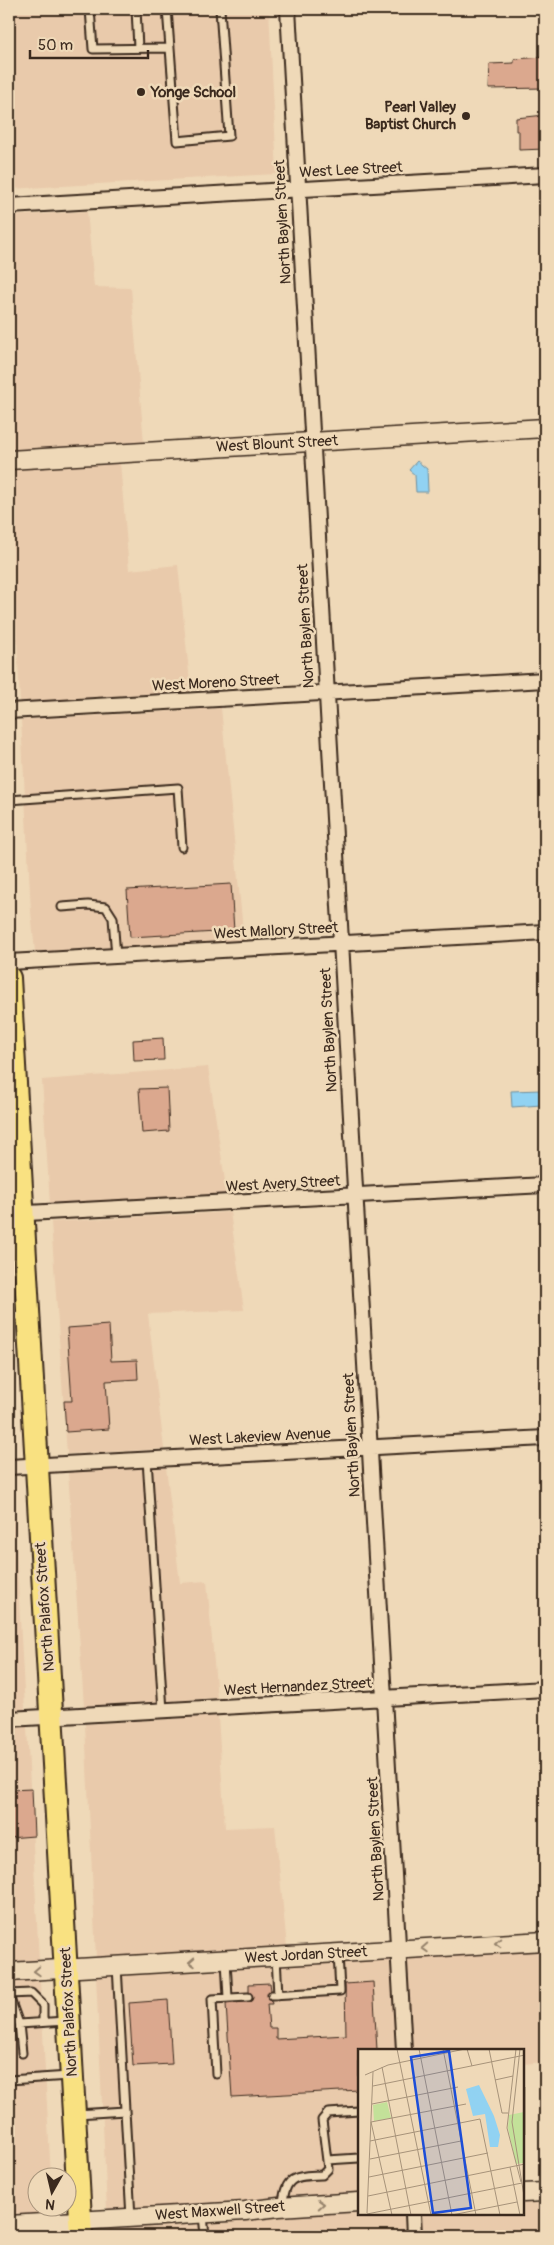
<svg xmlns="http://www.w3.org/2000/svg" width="554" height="2245" font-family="Pangolin,sans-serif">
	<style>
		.built { fill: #e9caab }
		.water { fill: #91d2f2; stroke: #6f8f9d }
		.building { fill: #dba88e; stroke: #3b2a1e }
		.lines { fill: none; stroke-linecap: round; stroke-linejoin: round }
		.service-casing { stroke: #3b2a1e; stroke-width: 11 }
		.minor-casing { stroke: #3b2a1e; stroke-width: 18 }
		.tertiary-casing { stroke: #3b2a1e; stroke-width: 21 }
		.primary-casing { stroke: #3b2a1e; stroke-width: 26 }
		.service { stroke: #efd9b8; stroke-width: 7 }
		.minor { stroke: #efd9b8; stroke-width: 14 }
		.tertiary { stroke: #efd9b8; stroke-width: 18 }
		.primary { stroke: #f9e181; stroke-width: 22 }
		.oneway { stroke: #95826b }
		.poi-dot { fill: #3b2a1e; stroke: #efd9b8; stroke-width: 2 }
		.labels { text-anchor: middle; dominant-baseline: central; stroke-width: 5; stroke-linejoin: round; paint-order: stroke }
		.poi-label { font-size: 15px; font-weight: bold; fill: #3b2a1e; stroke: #efd9b8; text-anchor: start }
		.street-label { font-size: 15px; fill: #3b2a1e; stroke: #efd9b8 }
		.inset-road { fill: none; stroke: #a7937a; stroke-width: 1 }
		.view { fill: #1d4ed8; fill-opacity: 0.15; stroke: #1d4ed8; stroke-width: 2.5 }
		.inset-edge { fill: none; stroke: #3b2a1e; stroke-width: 2.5 }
	</style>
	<rect width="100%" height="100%" fill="#efd9b8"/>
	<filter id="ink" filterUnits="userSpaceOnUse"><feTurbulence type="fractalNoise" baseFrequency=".02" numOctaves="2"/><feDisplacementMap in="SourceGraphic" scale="10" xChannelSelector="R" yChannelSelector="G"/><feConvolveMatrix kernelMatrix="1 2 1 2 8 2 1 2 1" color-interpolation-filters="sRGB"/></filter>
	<g filter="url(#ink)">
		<path class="built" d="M9,9H269L277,174L9,189Z
			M87,211L94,287L131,288L144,443L9,451V216Z
			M120,462L129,570L178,565L191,692L20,702L9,469Z
			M221,708L244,940L35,952L31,911L21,720Z
			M208,1067L227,1194L50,1204L42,1080Z
			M230,1212L244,1310L148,1314L164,1449L67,1454L51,1222Z
			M166,1467L180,1583L207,1581L217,1698L84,1706L68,1472Z
			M9,1476H12L25,1709L9,1710Z
			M218,1716L225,1828L275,1826L287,1947L96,1958L85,1724Z
			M27,1727L39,1962L9,1963V1728Z
			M545,1950V2062L523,2064V2050H412L407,1958Z
			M391,1959L396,2050H359V2193L107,2210L96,1976Z
			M40,1980L51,2177L38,2178V2208H53V2213L9,2215V1982Z
			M545,2201V2236H422L421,2214H523V2202Z
			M359,2211V2214H405L406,2236H108V2228Z
			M54,2231V2236H9V2234Z"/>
		<path class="water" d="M417,461L427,469L428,491L427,492H416L415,475L409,470Z
			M541,1090L542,1105L512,1107L511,1091Z"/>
		<path class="building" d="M545,57V88L488,89L489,64L514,63V59Z
			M545,115V149L519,150V131H516V118Z
			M231,884L234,931L130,937L127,890Z
			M163,1038L164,1060L134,1061L133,1040Z
			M167,1088L169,1131L142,1133L139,1089Z
			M109,1325L111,1361L137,1360L138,1379L106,1381L109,1429L66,1432L64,1401H72L67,1328Z
			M32,1789L34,1836L9,1838V1790Z
			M373,1982L377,2050H359V2090L232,2097L226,2004L251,2001L253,1996L249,1992V1984L270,1983L271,1990L267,1995L271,2000L272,2004H267L269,2028H276V2039L346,2035L345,1984Z
			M168,2000L172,2064L133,2066L129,2003Z"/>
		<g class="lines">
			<defs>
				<path id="service" d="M90,9L93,49L170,48L177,141L229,136L220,9
					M136,9L138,48
					M167,9L170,48
					M9,800L178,788L182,847
					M62,907L88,905L106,907L113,918L116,956
					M9,1316H25
					M147,1459L163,1711
					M276,1957L278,1995
					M226,1960L228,1998
					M117,1966L131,2218
					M9,1994L31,1993L43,2005V2022
					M272,1995L340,1991L338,1953
					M9,1996L19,2024
					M22,2053L19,2024L66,2021
					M216,2074L212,1999L248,1997
					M9,2080L69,2076
					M77,2114L125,2111
					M327,2160L359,2158
					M283,2206C284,2176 295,2176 322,2175L328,2169L322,2120L328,2113L359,2111
					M203,2215L205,2236"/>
				<path id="minor" d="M288,9L404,2050
					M9,206L545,175
					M9,711L545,680
					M9,962L545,932
					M9,1214L545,1185
					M9,1467L545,1438
					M9,1719L545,1689
					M413,2214L414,2236"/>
				<path id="tertiary" d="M9,460L545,428
					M9,1972L545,1941
					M523,2193L545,2192
					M9,2225L245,2211L279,2207L359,2202"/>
				<path id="primary" d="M9,978L81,2236"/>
			</defs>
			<use href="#service" class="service-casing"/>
			<use href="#minor" class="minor-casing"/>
			<use href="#tertiary" class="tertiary-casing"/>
			<use href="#primary" class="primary-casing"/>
			<use href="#service" class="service"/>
			<use href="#minor" class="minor"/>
			<use href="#tertiary" class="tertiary"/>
			<use href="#primary" class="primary"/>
		</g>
		<defs><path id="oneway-chevron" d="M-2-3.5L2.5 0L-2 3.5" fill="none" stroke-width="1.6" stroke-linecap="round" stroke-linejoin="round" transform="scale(1.25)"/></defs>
		<g class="oneway">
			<use href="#oneway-chevron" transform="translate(498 1943) rotate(177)"/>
			<use href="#oneway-chevron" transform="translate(425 1948) rotate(177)"/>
			<use href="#oneway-chevron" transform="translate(192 1962) rotate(177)"/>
			<use href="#oneway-chevron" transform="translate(37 1971) rotate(177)"/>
			<use href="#oneway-chevron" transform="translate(321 2204) rotate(-3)"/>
		</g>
	</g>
	<g class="poi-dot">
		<circle cx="141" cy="92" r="5"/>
		<circle cx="466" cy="116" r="5"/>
	</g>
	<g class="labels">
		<g class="poi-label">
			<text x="151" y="92">Yonge School</text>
			<text x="456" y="107" text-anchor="end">Pearl Valley<tspan x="456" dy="17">Baptist Church</tspan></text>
		</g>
		<g class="street-label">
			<text transform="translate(351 170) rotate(-3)">West Lee Street</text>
			<text transform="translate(283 222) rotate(-93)">North Baylen Street</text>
			<text transform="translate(277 444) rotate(-3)">West Blount Street</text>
			<text transform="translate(306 626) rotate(-93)">North Baylen Street</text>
			<text transform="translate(216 683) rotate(-3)">West Moreno Street</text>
			<text transform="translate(276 931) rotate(-3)">West Mallory Street</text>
			<text transform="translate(329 1030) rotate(-93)">North Baylen Street</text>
			<text transform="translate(283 1184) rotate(-3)">West Avery Street</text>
			<text transform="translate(352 1435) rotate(-93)">North Baylen Street</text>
			<text transform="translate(260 1437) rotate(-3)">West Lakeview Avenue</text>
			<text transform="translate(45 1607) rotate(-94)">North Palafox Street</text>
			<text transform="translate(298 1687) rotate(-3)">West Hernandez Street</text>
			<text transform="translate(376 1839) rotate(-93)">North Baylen Street</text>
			<text transform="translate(306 1955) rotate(-3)">West Jordan Street</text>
			<text transform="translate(69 2012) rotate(-93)">North Palafox Street</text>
			<text transform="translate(220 2211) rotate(-4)">West Maxwell Street</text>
		</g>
	</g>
	<g transform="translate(358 2049)">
		<rect width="166" height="166" fill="#efd9b8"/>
		<path d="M29,53L33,69L16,72L15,56ZM166,63V114L158,115L150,79L151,66Z" fill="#c3e199"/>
		<path d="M121,36L136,67L142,86L140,98H132L127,65L115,67L108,40Z" fill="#91d2f2"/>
		<path class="inset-road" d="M39,0L73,166M61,0L94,166M85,0L118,166M109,0L114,17M131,0L144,64H150M158,0L149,79L163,133M162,0L154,73L167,153M24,18L53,166M7,26L30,16L107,0M137,31L155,27M15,37L167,6M167,38V86M14,55L100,38M12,92L122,70L142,166M12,110L103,92M152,118L162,166M11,128L130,104M10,147L167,115M9,164L15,23M9,165L164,134M34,166L13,73L108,55M94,166L159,153"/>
		<path class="view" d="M91,2L113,159L75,164L53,8Z"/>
		<rect width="166" height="166" class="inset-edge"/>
	</g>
	<rect width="554" height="2245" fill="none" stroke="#efd9b8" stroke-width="30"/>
	<rect x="15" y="15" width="524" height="2215" fill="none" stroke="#3b2a1e" stroke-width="2" filter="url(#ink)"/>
	<g transform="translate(52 2192) rotate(188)"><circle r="24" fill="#efd9b8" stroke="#a7937a"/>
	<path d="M0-4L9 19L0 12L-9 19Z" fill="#3b2a1e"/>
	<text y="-8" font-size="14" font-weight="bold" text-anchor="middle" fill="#3b2a1e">N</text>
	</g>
	<path d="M30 50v8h118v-8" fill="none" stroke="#3b2a1e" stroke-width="2.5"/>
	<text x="38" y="50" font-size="15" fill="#3b2a1e" stroke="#efd9b8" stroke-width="4" paint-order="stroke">50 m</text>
</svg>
